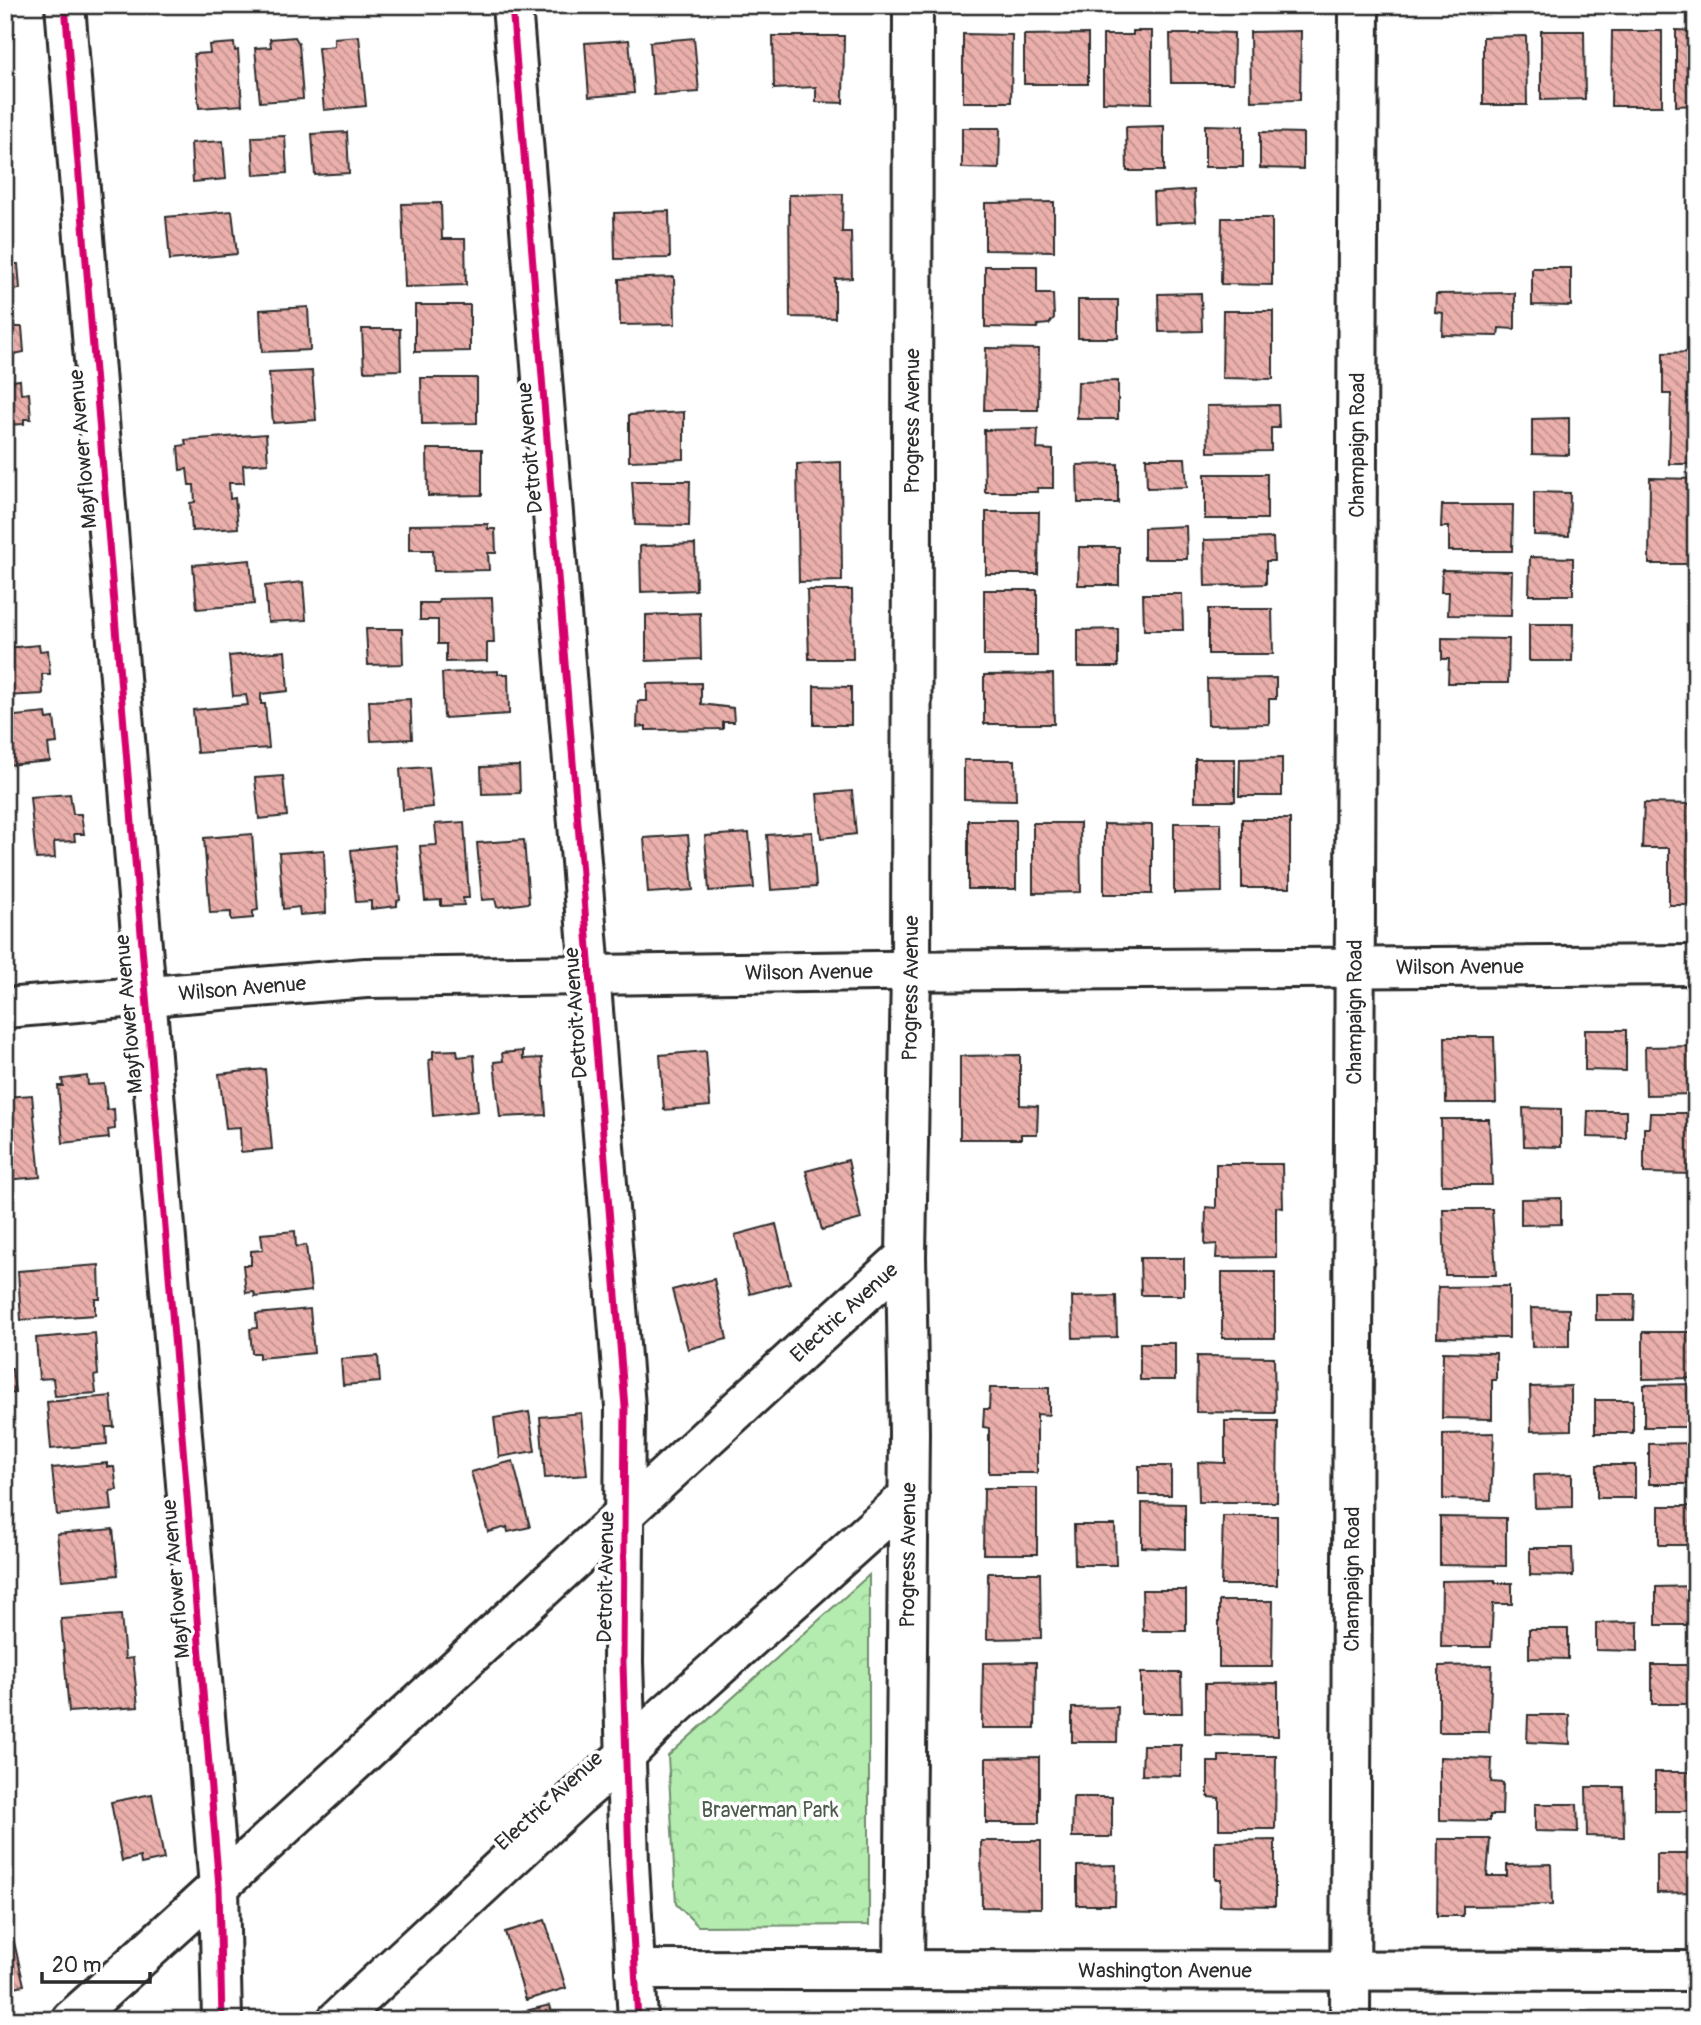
<svg xmlns="http://www.w3.org/2000/svg" width="1701" height="2025" font-family="Pangolin,sans-serif">
	<style>
		.park { fill: url(#park-crowns); stroke: #708c6d; stroke-width: 2 }
		.building { fill: url(#building-back-hatch); stroke: #2b2b2b; stroke-width: 2 }
		.lines { fill: none; stroke-linecap: round; stroke-linejoin: round }
		.minor-casing { stroke: #2b2b2b; stroke-width: 44 }
		.minor { stroke: #fff; stroke-width: 38 }
		.cycleway-casing { stroke: #fff; stroke-width: 11 }
		.cycleway { stroke: #d6006c; stroke-width: 7 }
		.labels { text-anchor: middle; dominant-baseline: central; stroke-width: 7; stroke-linejoin: round; paint-order: stroke }
		.street-label { font-size: 21px; fill: #2b2b2b; stroke: #fff }
		.park-label { font-size: 21px; fill: #4d5b4c; stroke: #fff }
	</style>
	<defs>
		<pattern id="park-crowns" width="20" height="18" patternUnits="userSpaceOnUse" patternTransform="scale(1.75)"><rect width="20" height="18" fill="#b4ecaf"/><path d="M2 6a3 3 0 1 1 6 0M12 15a3 3 0 1 1 6 0" fill="none" stroke="#9bcb97"/></pattern>
		<pattern id="building-back-hatch" width="6" height="6" patternUnits="userSpaceOnUse" patternTransform="scale(1.75)"><rect width="6" height="6" fill="#ebb0ac"/><path d="M-1 5l2 2M0 0l6 6M5-1l2 2" fill="none" stroke="#bf8f8c"/></pattern>
	</defs>
	<rect width="100%" height="100%" fill="#fff"/>
	<filter id="ink" filterUnits="userSpaceOnUse"><feTurbulence type="fractalNoise" baseFrequency=".0143" numOctaves="2"/><feDisplacementMap in="SourceGraphic" scale="14" xChannelSelector="R" yChannelSelector="G"/><feConvolveMatrix kernelMatrix="1 2 1 2 8 2 1 2 1" color-interpolation-filters="sRGB"/></filter>
	<g filter="url(#ink)">
		<path class="park" d="M869,1575V1925L698,1926L676,1904L668,1756Z"/>
		<path class="building" d="M1676,30L1696,31V105L1676,106Z
			M1133,31H1152V103L1103,102V35H1133Z
			M1301,31L1300,100L1251,101L1250,32Z
			M1541,31H1584L1585,99L1541,100Z
			M1612,31H1662V106H1611Z
			M1200,32L1234,33L1233,83H1171L1170,34H1199Z
			M963,34L1012,35L1011,102H963Z
			M1088,34V84H1024V35Z
			M359,36L366,106L324,110L318,48L334,46V38Z
			M773,36H844L843,103L816,102V87L774,89Z
			M1526,36L1527,105H1483V37Z
			M295,37L299,44L303,99L260,102L255,48L271,47L270,39Z
			M694,38L699,92L654,95L650,42Z
			M629,40L634,93L589,97L585,43Z
			M234,43L235,51L238,50L242,105L199,108L194,54L210,53L209,45Z
			M1205,125L1243,126V167H1205Z
			M1164,126V171H1127L1126,127Z
			M962,128H1000L999,169L962,168Z
			M347,132L349,173L315,175L312,134Z
			M1260,132L1303,133V169L1260,168Z
			M285,136L287,173L254,175L252,137Z
			M223,141L226,179L193,182L191,143Z
			M1194,190L1196,221L1154,223L1153,193Z
			M843,194L842,232H851L852,278L835,279V318L790,317L789,195Z
			M1054,202V251L985,250V203Z
			M441,203L442,239H465L466,285L405,287L402,204Z
			M232,211L237,254L170,260L166,217Z
			M669,211L670,258L615,259L614,213Z
			M1222,218H1272V285L1221,284Z
			M5,249H8L10,264H18L20,289L13,290L12,293H5Z
			M985,266H1037V294H1053L1054,318L1049,324L1038,325L1037,328L985,327Z
			M1532,268H1571V306L1532,305Z
			M674,277L675,324L620,325L619,279Z
			M1201,293L1202,331L1159,332L1158,294Z
			M1515,293V329L1499,328L1498,336L1442,335L1443,313L1435,312L1436,294Z
			M1078,300H1118V338H1078Z
			M415,305H470V351L415,352Z
			M308,307L310,350L262,352L260,310Z
			M1223,311H1273V379L1222,378Z
			M13,312L14,327H22L24,352L5,356V313Z
			M362,329H400L401,370L364,371Z
			M986,348L1039,349L1038,410H984Z
			M1696,352L1692,410H1696V464H1669L1671,394H1663V353Z
			M312,371L316,420L273,423L269,373Z
			M421,378H477V423L422,424Z
			M20,380L21,394L29,393L31,419H24V424L5,425V382Z
			M1118,381V419H1077L1078,382Z
			M1278,405L1279,428H1271V451L1208,452L1207,406Z
			M684,412V459L629,461V415Z
			M1569,418V455L1532,454V419Z
			M1038,429L1037,449L1053,450V488H1037L1038,492H985L984,430Z
			M266,434L268,463L243,465L244,483H229L230,499L235,498L238,528L192,531L190,503L195,502L194,485H189L187,469L180,470L178,446L186,445L185,440Z
			M427,449H482V495L428,496Z
			M1146,458H1185L1187,487L1147,488Z
			M841,462L842,581L799,582L797,464Z
			M1118,464V503H1078L1077,465Z
			M1205,474H1267V519H1205Z
			M1650,478L1696,479V564H1649Z
			M632,481H690L689,526L635,525Z
			M1534,492L1570,493L1569,536L1534,535Z
			M1442,505H1513L1512,551H1449V527H1441Z
			M986,512H1039L1038,574H986Z
			M488,524V529H495L496,553H488L489,570L434,571L433,550H409V525Z
			M1186,526L1187,559H1144V528Z
			M1273,538L1274,561H1266V584L1205,586L1204,540Z
			M695,544L696,590L641,592L640,546Z
			M1079,547H1119V585H1078Z
			M1530,557L1573,558V595H1529Z
			M250,560L254,604L197,609L193,565Z
			M1442,570L1512,571L1511,616L1448,615L1449,592H1441Z
			M303,582L306,620L268,622L265,586Z
			M807,590H852L853,659H809Z
			M984,590H1037V656H984Z
			M1143,594H1182L1183,630H1144Z
			M492,598L494,643H487V661L446,662V644H438V620H420V603H438L439,599Z
			M1208,609H1272L1273,654H1208Z
			M700,613L701,659L646,661V615Z
			M1529,624H1573L1572,661H1529Z
			M366,629H402L403,664L368,665Z
			M1118,629V667H1078V630Z
			M1442,638L1509,639L1508,683H1448L1449,659H1442Z
			M39,645L40,651L48,650L50,674H42L43,694L5,696V648Z
			M285,651L288,691L261,694V704H265L269,748L197,753L193,710L248,705L246,695L233,696L229,656Z
			M498,671V674H508L509,714L444,718L442,673Z
			M1053,674L1054,724H984V675Z
			M1276,678V699H1269V724L1208,725L1207,679Z
			M701,683V704L733,708L734,722H723V729L646,730V726L637,727L638,701H647V684Z
			M814,686L851,687V725H814Z
			M410,699L412,739L371,741L369,701Z
			M46,713L47,719L54,718L57,743L48,744L50,761L8,765L5,717Z
			M1282,758V796H1239L1240,759Z
			M1195,759H1235V801H1195Z
			M964,760H1015L1016,800L964,799Z
			M519,766L520,793L482,794L481,767Z
			M429,767L433,807L403,810L400,769Z
			M283,776L287,816L259,819L255,778Z
			M852,791L856,834L821,838L817,794Z
			M70,794L73,814H81L84,834H74L75,841L54,842L55,858L36,859L30,797Z
			M1644,803L1696,804V905H1669V848H1642Z
			M1242,819H1290V888H1242Z
			M968,820H1016V889H968Z
			M464,822L469,898H463L464,905L441,906V900L425,901L420,846L437,845L435,824Z
			M1033,823H1080L1081,892L1033,893Z
			M1174,823H1221L1222,892L1174,893Z
			M1104,824L1152,825V894H1104Z
			M812,832L816,887L771,890L767,835Z
			M749,833L754,888L709,891L705,836Z
			M252,834L258,910L253,911V918L231,920V912L210,913L204,838Z
			M688,835L693,890L648,893L644,838Z
			M524,840L529,903L497,907L495,899L482,900L477,843Z
			M395,845L400,900L397,901V906L371,909V901L356,902L351,850Z
			M324,850L326,913L300,915L299,907L283,909L279,853Z
			M1585,1030H1626V1071L1585,1070Z
			M1445,1037H1494L1496,1103H1446Z
			M1696,1046V1094L1646,1095L1645,1047Z
			M457,1050L458,1057L474,1055L478,1111L433,1116L429,1060L433,1059V1051Z
			M523,1051V1059L542,1058L546,1115L500,1117L494,1062L503,1061L502,1053Z
			M706,1051L710,1106L664,1110L660,1055Z
			M1020,1055V1105L1038,1106L1037,1134H1021V1139H960V1056Z
			M265,1069L272,1149L241,1152L240,1127L226,1128L219,1074Z
			M87,1076L88,1085L104,1084L107,1110L114,1109L115,1129L108,1130L109,1138L63,1143L58,1086H63L62,1079Z
			M32,1095L40,1177L5,1180V1097Z
			M1523,1108L1561,1109V1147L1524,1146Z
			M1588,1111H1626V1138L1587,1137Z
			M1650,1113H1696V1174L1644,1173V1128H1649Z
			M1441,1119H1489L1492,1185H1442Z
			M848,1160L861,1219L822,1230L806,1171Z
			M1216,1164H1282L1283,1208L1276,1207V1257L1216,1258L1217,1244L1205,1245L1206,1207L1216,1208Z
			M1561,1198V1224L1521,1225V1199Z
			M1443,1209H1492L1496,1275H1445Z
			M776,1224L790,1283L750,1294L735,1235Z
			M295,1231L296,1247L306,1245L311,1291L255,1297L254,1292L246,1293L243,1265H251V1251L263,1250L261,1234Z
			M1140,1258H1184V1295H1141Z
			M99,1265L100,1299H95V1315L21,1320L18,1271Z
			M1222,1272H1275V1338H1222Z
			M714,1279L727,1339L688,1349L672,1290Z
			M1509,1286V1338L1437,1337L1438,1287Z
			M1596,1294H1635L1634,1320H1596Z
			M1116,1296L1117,1337L1073,1338L1072,1297Z
			M1531,1308L1569,1309V1346L1532,1347Z
			M310,1309L314,1353L259,1358V1353H252L250,1329L257,1328L256,1314Z
			M1643,1332H1696V1378L1643,1379Z
			M95,1333L98,1375L94,1376L96,1393L55,1396L53,1378L39,1379L36,1338Z
			M1140,1343H1175V1380H1140Z
			M1443,1352L1496,1353V1380H1492V1419L1442,1418Z
			M378,1356L380,1382L343,1385L341,1359Z
			M1197,1356L1274,1357L1275,1413L1196,1412Z
			M12,1369L15,1393L5,1394V1370Z
			M1696,1384V1427H1644V1385Z
			M1571,1386V1430L1531,1431L1530,1387Z
			M990,1388H1049V1415L1037,1414V1473H989V1428L983,1427L984,1409H989Z
			M111,1396L114,1427H106L107,1444L51,1449L47,1402Z
			M1595,1400H1633V1433H1595Z
			M529,1412L535,1451L499,1457L494,1418Z
			M581,1413L587,1475L545,1478L540,1417Z
			M1225,1421H1278L1277,1502H1199L1198,1462L1225,1463Z
			M1494,1433L1491,1500L1443,1499V1434Z
			M1696,1443V1484H1649V1444Z
			M513,1461L530,1527L508,1532L507,1527L488,1532L471,1472Z
			M107,1463V1467H114L117,1490L110,1491L112,1510L57,1515L52,1468Z
			M1597,1465H1635V1498H1597Z
			M1139,1466H1171V1495H1139Z
			M1572,1474V1507L1535,1508L1534,1475Z
			M984,1488H1037V1554H983Z
			M1142,1503L1185,1504V1549L1142,1547Z
			M1659,1506H1696V1545H1659Z
			M1223,1516H1277V1585H1221Z
			M1440,1517L1506,1518V1566L1440,1565Z
			M1074,1525H1115L1116,1565H1075Z
			M113,1529L118,1575L62,1580L57,1534Z
			M1530,1548H1572L1573,1576L1530,1575Z
			M988,1573H1040L1041,1638L987,1639Z
			M1495,1580V1583H1512V1604H1493L1491,1647H1441L1442,1581Z
			M1696,1586V1625H1656V1587Z
			M1142,1590H1186V1631H1143Z
			M1219,1601H1273L1272,1667H1219Z
			M121,1615L125,1659L133,1658L138,1707L69,1712L61,1619Z
			M1638,1622V1651L1596,1650V1623Z
			M1529,1629H1568V1659L1529,1658Z
			M1036,1662L1035,1728H982L983,1663Z
			M1492,1665L1489,1732H1439V1666Z
			M1652,1665H1696V1704H1652Z
			M1141,1673H1181L1182,1713H1141Z
			M1278,1683V1736L1205,1735V1684Z
			M1118,1707L1117,1742H1072V1708Z
			M1528,1715H1569L1570,1744L1527,1742Z
			M1143,1745H1181V1776L1142,1775Z
			M1219,1756H1276L1275,1829H1219V1798L1208,1797V1762H1219Z
			M1039,1757V1823H986V1758Z
			M1440,1757L1492,1759L1491,1782L1503,1783L1502,1815H1490V1821L1440,1820Z
			M1655,1772H1696V1811H1655Z
			M1586,1787H1623L1624,1837L1587,1836Z
			M152,1794L164,1859L141,1864L140,1857L122,1861L111,1802Z
			M1073,1797H1112V1837H1072Z
			M1535,1804H1577L1578,1832L1535,1831Z
			M1438,1839H1490L1487,1876H1507V1865L1551,1864L1552,1905L1463,1906V1916H1437Z
			M1275,1840V1906L1220,1905L1221,1879H1215V1841Z
			M981,1841H1041V1908L982,1907Z
			M1657,1854H1696V1892L1657,1893Z
			M1116,1865L1115,1905H1077V1866Z
			M545,1920L566,1988L526,2000L505,1932Z
			M10,1925L24,1985L5,1989V1926Z
			M550,2005L554,2020H511L509,2015Z"/>
		<g class="lines">
			<defs>
				<g id="minor">
					<path d="M65,5L219,1887L222,2020"/>
					<path d="M512,5L625,1407L623,1662L629,1863L638,2020"/>
					<path id="s1" d="M5,1008L366,978L877,971L1696,965"/>
					<path id="s2" d="M635,1970L1696,1971"/>
					<path id="s3" d="M904,1970L909,1432L906,1256L911,971L913,5"/>
					<path id="s4" d="M71,2020C352,1768 626,1509 906,1256"/>
					<path d="M337,2020L577,1797L625,1756L663,1717L909,1496"/>
					<path id="s5" d="M1350,2020L1359,5"/>
				</g>
			</defs>
			<use href="#minor" class="minor-casing"/>
			<use href="#minor" class="minor"/>
			<defs>
				<path id="cycleway" d="M65,5L219,1887L222,2020
					M512,5L625,1407L623,1662L629,1863L638,2020"/>
			</defs>
			<use href="#cycleway" class="cycleway-casing"/>
			<use href="#cycleway" class="cycleway"/>
		</g>
	</g>
	<g class="labels">
		<g class="street-label">
			<text stroke="none"><textPath href="#s3" startOffset="1549">Progress Avenue</textPath></text>
			<text stroke="none"><textPath href="#s5" startOffset="1575">Champaign Road</textPath></text>
			<text transform="translate(530 448) rotate(-95)">Detroit Avenue</text>
			<text transform="translate(83 449) rotate(-95)">Mayflower Avenue</text>
			<text stroke="none"><textPath href="#s1" startOffset="1456">Wilson Avenue</textPath></text>
			<text stroke="none"><textPath href="#s1" startOffset="805">Wilson Avenue</textPath></text>
			<text stroke="none"><textPath href="#s3" startOffset="982">Progress Avenue</textPath></text>
			<text stroke="none"><textPath href="#s1" startOffset="238">Wilson Avenue</textPath></text>
			<text stroke="none"><textPath href="#s5" startOffset="1008">Champaign Road</textPath></text>
			<text transform="translate(576 1013) rotate(-94)">Detroit Avenue</text>
			<text transform="translate(129 1014) rotate(-95)">Mayflower Avenue</text>
			<text stroke="none"><textPath href="#s4" startOffset="1048">Electric Avenue</textPath></text>
			<text stroke="none"><textPath href="#s3" startOffset="415">Progress Avenue</textPath></text>
			<text transform="translate(606 1577) rotate(-89)">Detroit Avenue</text>
			<text transform="translate(176 1579) rotate(-95)">Mayflower Avenue</text>
			<text stroke="none"><textPath href="#s5" startOffset="441">Champaign Road</textPath></text>
			<text transform="translate(549 1801) rotate(-42)">Electric Avenue</text>
			<text stroke="none"><textPath href="#s2" startOffset="530">Washington Avenue</textPath></text>
		</g>
		<g class="park-label">
			<text x="770" y="1810">Braverman Park</text>
		</g>
	</g>
	<rect width="1701" height="2025" fill="none" stroke="#fff" stroke-width="28"/>
	<rect x="14" y="14" width="1673" height="1997" fill="none" stroke="#2b2b2b" stroke-width="2.5" filter="url(#ink)"/>
	<path d="M42 1972v10h108v-10" fill="none" stroke="#2b2b2b" stroke-width="3.5"/>
	<text x="52" y="1972" font-size="21" fill="#2b2b2b" stroke="#ffffff" stroke-width="5" paint-order="stroke">20 m</text>
</svg>
